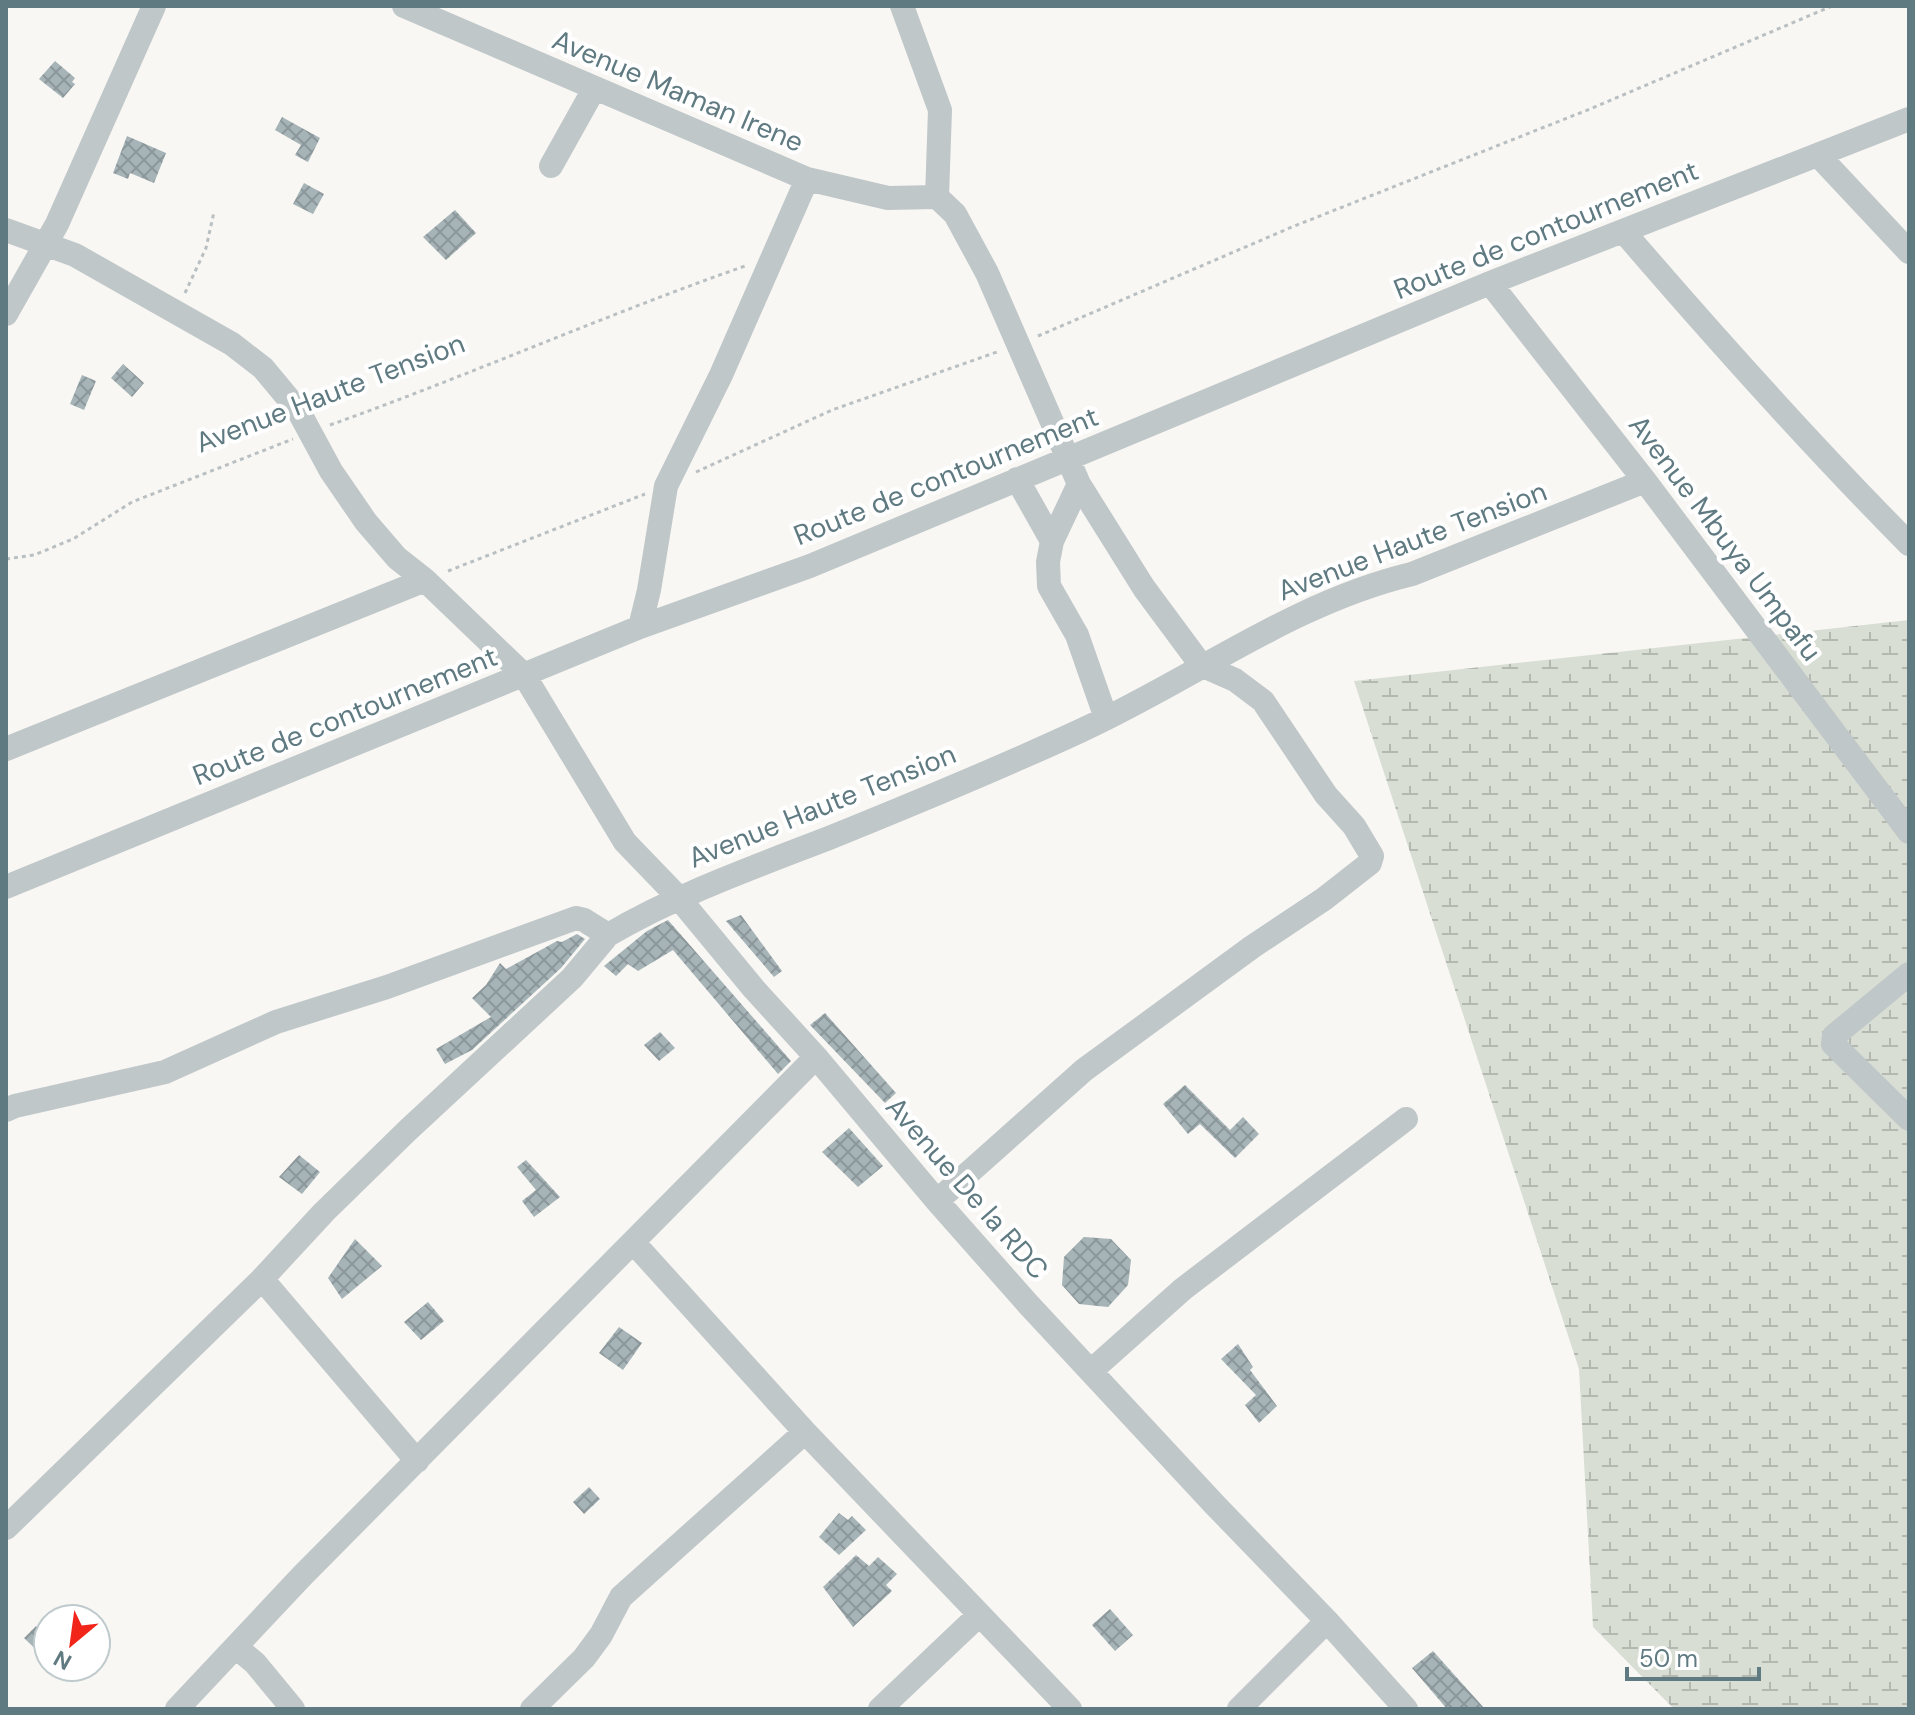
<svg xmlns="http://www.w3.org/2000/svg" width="1915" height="1715" font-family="'DM Sans',sans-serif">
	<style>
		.wetland { fill: url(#wetland-marsh) }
		.building { fill: url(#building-cross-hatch) }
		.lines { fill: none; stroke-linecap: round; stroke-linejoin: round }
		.path { stroke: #babfc1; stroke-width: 3; stroke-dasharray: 4 4; stroke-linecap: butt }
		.minor { stroke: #c0c7c9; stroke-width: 24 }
		.labels { text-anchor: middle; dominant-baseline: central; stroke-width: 8; stroke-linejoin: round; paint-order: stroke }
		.street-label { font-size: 28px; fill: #607a82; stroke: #fff }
	</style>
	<defs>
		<pattern id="wetland-marsh" width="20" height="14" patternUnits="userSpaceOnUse" patternTransform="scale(2)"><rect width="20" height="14" fill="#d8ded3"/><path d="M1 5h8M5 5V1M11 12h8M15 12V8" fill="none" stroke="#b3b9b1"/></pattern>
		<pattern id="building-cross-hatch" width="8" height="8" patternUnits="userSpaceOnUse" patternTransform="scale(2)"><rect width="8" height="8" fill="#a6b4b7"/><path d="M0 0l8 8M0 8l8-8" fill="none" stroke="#8b979a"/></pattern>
	</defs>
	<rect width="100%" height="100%" fill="#f8f7f4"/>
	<path class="wetland" d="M1909,620V1709H1674L1593,1627L1579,1369L1354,681Z"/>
	<path class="building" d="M55,61L75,78L72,82L75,84L63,98L39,79Z
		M282,117L320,138L308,162L295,155L301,145L275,130Z
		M127,136L166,153L154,183L130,173L128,179L113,173Z
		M304,183L324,194L313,214L293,204Z
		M455,210L476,233L446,260L423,237Z
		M123,364L144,383L132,397L111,378Z
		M82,375L96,381L84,410L70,404Z
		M741,915L782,971L774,977L726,921Z
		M668,920L791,1061L778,1074L673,950L638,971L628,964L616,976L604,966L647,931Z
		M577,934L585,939L561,968L472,1050L445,1064L436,1049L491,1017L472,998L486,985L500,963L506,969L557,941L562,942Z
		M825,1013L896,1093L885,1103L810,1025Z
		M660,1032L675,1048L659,1061L644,1045Z
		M1185,1085L1230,1130L1243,1117L1259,1134L1235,1158L1200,1124L1188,1134L1163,1104Z
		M849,1128L883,1166L858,1187L822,1152Z
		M299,1155L320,1172L302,1194L279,1177Z
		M526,1160L560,1197L534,1217L522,1201L536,1190L517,1167Z
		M1084,1237L1111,1239L1131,1260L1128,1285L1108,1307L1079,1304L1062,1285L1064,1257Z
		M355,1239L382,1266L342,1299L328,1278Z
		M428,1302L444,1321L421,1340L404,1322Z
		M619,1327L642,1343L623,1370L599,1353Z
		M1238,1344L1253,1367L1250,1370L1277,1406L1259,1423L1245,1405L1256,1395L1221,1359Z
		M589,1487L600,1499L584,1514L573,1502Z
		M839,1513L848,1520L852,1516L866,1530L839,1555L819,1537Z
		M856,1555L869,1566L878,1557L897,1574L886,1585L892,1591L853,1627L823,1587Z
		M1110,1609L1133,1635L1115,1651L1092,1625Z
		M36,1626L48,1636V1661L24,1638Z
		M1433,1651L1485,1709H1447L1412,1668Z"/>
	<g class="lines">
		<path class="path" d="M185,293L206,248L214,212
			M1038,336L1292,227L1590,109L1832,6
			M330,425C470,375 605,315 745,266
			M696,472L832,410L997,352
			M6,559L34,555L73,539L132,502L293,439
			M448,571L645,494"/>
		<path class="minor" d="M404,6L807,179L888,198L937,197
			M902,6L940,110L937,197
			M1818,155L1909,252
			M551,166L594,89
			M6,230L75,255L232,344L263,368L298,410L331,471L366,522L397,558L425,580L524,675L625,842L678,897L754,989L816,1057L937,1201L1028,1304L1215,1505L1327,1621L1406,1709
			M1624,232C1716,339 1810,444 1909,544
			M1490,283L1645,481L1909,832
			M6,314L57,224L154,6
			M1017,479L1052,541
			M1079,484L1052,541L1048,562L1049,586L1077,635L1106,718
			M640,627L649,590L666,486L721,375L807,179
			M6,749L425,580
			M6,887L640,627L810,566L1490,283L1909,119
			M1909,974L1834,1036L1833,1044L1909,1119
			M6,1110L15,1106L165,1072L276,1022L387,987L576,918L584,920L608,935C678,894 754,867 829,838C913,804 998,769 1080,731C1192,680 1291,603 1412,574L1645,481
			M937,1201L1084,1070L1252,947L1324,899L1370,863L1372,856L1354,826L1326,795L1263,701L1235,680L1201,665L1144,588L1079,484L987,273L955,214L937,197
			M633,1242L805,1432L1070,1709
			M262,1279L417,1461
			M1091,1371L1183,1289L1406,1119
			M6,1528L262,1279L324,1212L408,1130L572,978L608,935
			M237,1648L255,1663L293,1709
			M177,1709L302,1576L816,1057
			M532,1709L584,1658L601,1635L621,1597L805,1432
			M880,1709L979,1615
			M1239,1709L1327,1621"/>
	</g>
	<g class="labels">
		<g class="street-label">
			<text transform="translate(678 91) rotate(23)">Avenue Maman Irene</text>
			<text transform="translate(1546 230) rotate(-22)">Route de contournement</text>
			<text transform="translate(330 393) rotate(-21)">Avenue Haute Tension</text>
			<text transform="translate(946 476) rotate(-22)">Route de contournement</text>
			<text transform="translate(1725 538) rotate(53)">Avenue Mbuya Umpafu</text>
			<text transform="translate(1412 541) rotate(-21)">Avenue Haute Tension</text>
			<text transform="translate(345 716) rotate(-22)">Route de contournement</text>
			<text transform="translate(822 806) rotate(-22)">Avenue Haute Tension</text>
			<text transform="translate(967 1188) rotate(49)">Avenue De la RDC</text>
		</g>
	</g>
	<rect width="1915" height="1715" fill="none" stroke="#607a82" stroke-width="16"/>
	<g transform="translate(72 1643) rotate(209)"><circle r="38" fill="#ffffff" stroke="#bfcacd" stroke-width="2"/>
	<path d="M0-6L14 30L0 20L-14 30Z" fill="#f2251a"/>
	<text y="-12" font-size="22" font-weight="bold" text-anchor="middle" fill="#607a82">N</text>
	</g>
	<path d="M1627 1667v12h132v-12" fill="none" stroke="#607a82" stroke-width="4"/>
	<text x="1639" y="1667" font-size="24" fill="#607a82" stroke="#ffffff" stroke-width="6" paint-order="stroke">50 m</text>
</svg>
